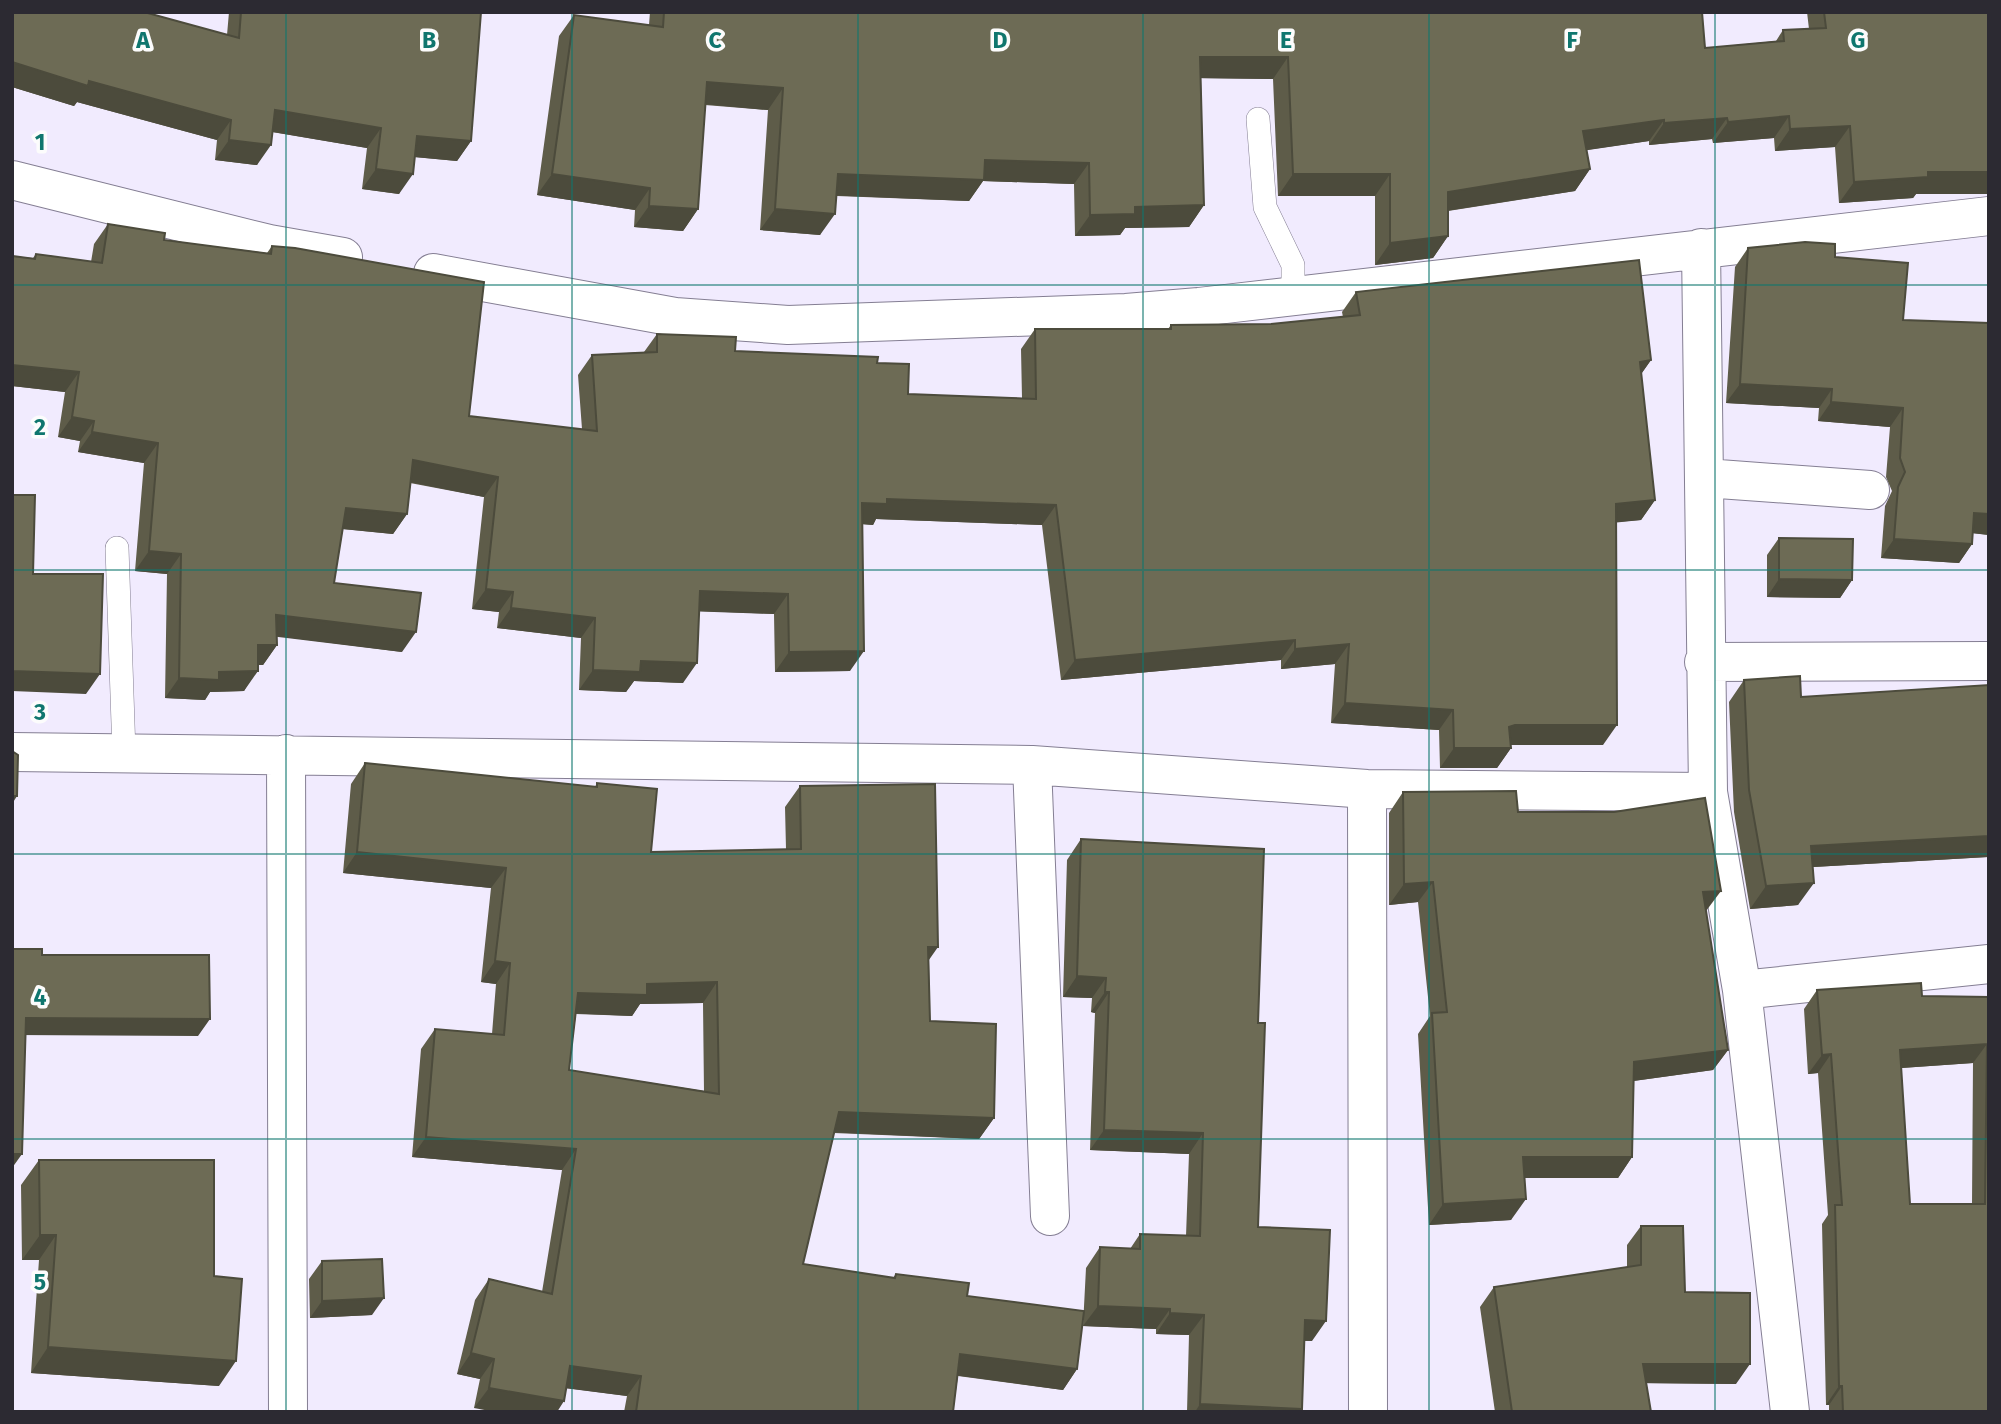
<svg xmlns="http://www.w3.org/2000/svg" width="2001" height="1424" font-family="'Fira Sans',sans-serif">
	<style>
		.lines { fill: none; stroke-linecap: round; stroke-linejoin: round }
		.lane-casing { stroke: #847e93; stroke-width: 24 }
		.street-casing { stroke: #847e93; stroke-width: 40 }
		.lane { stroke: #fff; stroke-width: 23 }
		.street { stroke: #fff; stroke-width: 38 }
		.wall { fill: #5e5c49; fill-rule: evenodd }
		.shaded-wall { fill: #4c4b3c }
		.building { fill: #6d6b55; stroke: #4c4b3c; stroke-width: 2; fill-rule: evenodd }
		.grid { fill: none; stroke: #0f766e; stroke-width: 2; stroke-opacity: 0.55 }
		.grid-label { font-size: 23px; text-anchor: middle; font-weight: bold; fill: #0f766e; stroke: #fcfcfc; stroke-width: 7; stroke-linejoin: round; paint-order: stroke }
	</style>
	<rect width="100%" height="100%" fill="#f1ebfe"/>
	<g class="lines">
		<defs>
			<path id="lane" d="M1258,119L1265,207L1293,265V296
				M117,548L124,753"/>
			<path id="street" d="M12,180L269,244L343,257
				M1701,248L1708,792L1742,990L1790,1412
				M433,273L675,317L788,325L1126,313L1199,307L1989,216
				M1705,478L1870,490
				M1704,662L1989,661
				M12,752L1032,765L1367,789L1708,792
				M286,754L288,1412
				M1032,765L1050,1216
				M1367,789L1368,1412
				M1742,990L1989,964"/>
		</defs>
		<use href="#lane" class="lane-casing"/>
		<use href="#street" class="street-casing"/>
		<use href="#lane" class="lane"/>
		<use href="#street" class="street"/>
	</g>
	<path class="wall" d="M229,12H481L471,141L457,161L415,157L399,194L362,189L367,148L272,132L257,165L215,160L217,140L77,102L74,106L12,87L227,35Z
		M650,12H1702L1705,48L1776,41L1783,30L1809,29L1807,12H1989L1916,194L1913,198L1839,203L1835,147L1775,151L1774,138L1713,143L1712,139L1649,145V141L1586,150L1590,169L1575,191L1448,211V236L1433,258L1375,265V196H1278L1273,79L1201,78L1204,205L1189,227L1125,228L1120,235L1075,236L1074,184L983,181L969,201L837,196L820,235L760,230L768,110L705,105L698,209L683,231L634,227L635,210L537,195L559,36L574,15L649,25Z
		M108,224L164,240L267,253L272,246L469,416L582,429L578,375L592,355L644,352L657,334L735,351L877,363L908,394L1022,398L1021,349L1035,329H1168L1171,325L1271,324L1343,317L1342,312L1356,292L1651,360L1641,374L1655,500L1641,520L1616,522L1603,745H1511V748L1497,768H1440L1439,730L1331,723L1335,664L1281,669V660L1061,680L1042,525L876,519L873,525L862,524L850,671L775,672L774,614L699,611L683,683L634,681L626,692L579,690L581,638L497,628L499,612L472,609L484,497L410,483L407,514L393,534L343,529L334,583L402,652L277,636V645L263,665H258L244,691L210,692L205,700L165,698L167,574L135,571L144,463L78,452L80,441L58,437L65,392L12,386V256L33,258L36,254L91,262L94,244Z
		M1748,248L1835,257L1903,320L1989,323V535L1973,533L1972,544L1959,563L1881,558L1885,506L1892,491L1886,477L1890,427L1818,421L1819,408L1726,403L1735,267Z
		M1779,538L1852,580L1840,598L1767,597V555Z
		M1744,680L1801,697L1989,685L1988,857L1813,867L1798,905L1750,909L1734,812L1729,702Z
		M365,763L595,787L597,783L651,852L786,849L785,807L800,786L929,960L930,1021L994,1118L979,1139L834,1133L803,1264L893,1278L896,1274L967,1296L1077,1369L1063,1390L958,1376L953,1412H624L627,1396L566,1388L474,1408L480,1379L457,1374L475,1300L489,1279L542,1292L562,1170L412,1157L421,1049L435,1029L492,1034L496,984L481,982L491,888L343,873L351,784ZM703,1003L704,1091L569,1070L576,1014L632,1016L640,1004Z
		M1403,792L1518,812L1706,911L1728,1050L1713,1070L1633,1081L1632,1157L1618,1178H1525L1511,1220L1429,1225L1418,1034L1430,1016L1418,902L1389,905V813Z
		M1081,839L1258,1023V1227L1312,1341H1304L1302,1409L1300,1412H1187L1189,1335L1156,1334V1329L1083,1326L1086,1268L1100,1247L1130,1249L1140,1234L1186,1236L1189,1154L1090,1150L1095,1013L1091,1012L1092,998L1063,997L1067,860Z
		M1817,990L1922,996L1989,997V1412H1829V1405H1826L1822,1224L1828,1215L1818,1073L1808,1074L1804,1009ZM1973,1063L1972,1204H1910L1901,1068Z
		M39,1160L214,1276L219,1386L31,1373L39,1260H22L21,1185Z
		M1641,1226L1685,1292L1736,1384L1646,1383L1651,1412H1495L1480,1307L1494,1287L1627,1267V1245Z
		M322,1261L372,1315L310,1318L309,1279Z"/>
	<path class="shaded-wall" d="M1200,57H1288L1273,79L1185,78Z
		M12,62L89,81L231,120L217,140L77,102L74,106L12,87Z
		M707,82L783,88L768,110L692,103Z
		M275,110L381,128L367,148L261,130Z
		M1789,116L1774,138L1713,143L1728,122Z
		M1727,118L1712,139L1649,145L1664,123Z
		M1664,120L1649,141L1568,153L1583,131Z
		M1850,126L1835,147L1775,151L1790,129Z
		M417,136L471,141L457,161L403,156Z
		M229,140L271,145L257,165L215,160Z
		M985,160L1089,163L1074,184L983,181L969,201L823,195L838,174Z
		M376,169L413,174L399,194L362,189Z
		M1590,169L1575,191L1433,213L1448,192Z
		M1928,172H1989V194H1916L1913,198L1839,203L1854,182Z
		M552,174L650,188L635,210L537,195Z
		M1293,174H1390L1375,196H1278Z
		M1204,205L1189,227L1125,228L1120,235L1075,236L1090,215L1135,207Z
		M649,206L698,209L683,231L634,227Z
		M775,209L835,214L820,235L760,230Z
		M1448,236L1433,258L1375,265L1390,243Z
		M1651,360L1637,380L1640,362Z
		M12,365L79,372L65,392L12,386Z
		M1740,384L1832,389L1819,408L1726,403Z
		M1831,402L1903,408L1890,427L1818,421Z
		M72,417L94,421L80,441L58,437Z
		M92,432L158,443L144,463L78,452Z
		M413,460L498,477L484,497L399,480Z
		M887,499L1056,505L1042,525L876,519L873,525L848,523L862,503Z
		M1655,500L1641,520L1602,524L1616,504Z
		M346,508L407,514L393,534L332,528Z
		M1974,513L1989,514V535L1961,532Z
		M1894,539L1972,544L1959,563L1881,558Z
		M149,551L181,554L167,574L135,571Z
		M1779,579L1852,580L1840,598L1767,597Z
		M486,589L513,592L499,612L472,609Z
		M700,591L788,594L774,614L686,611Z
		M511,608L595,618L581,638L497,628Z
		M276,615L416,632L402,652L262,635Z
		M1295,640L1281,660L1061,680L1075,660Z
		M1349,644L1335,664L1281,669L1295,649Z
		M258,645H277L263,665H244Z
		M864,651L850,671L775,672L789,652Z
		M641,661L697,663L683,683L634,681L626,692L579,690L593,670Z
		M12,671L100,674L86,694L12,691Z
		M258,671L244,691L210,692L205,700L165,698L179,678L219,672Z
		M1345,703L1453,710L1439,730L1331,723Z
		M1515,725H1617L1603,745H1501L1509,727Z
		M1454,748H1511L1497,768H1440Z
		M12,796H17L12,804Z
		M1989,836L1988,857L1796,868L1811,846Z
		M357,852L506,868L491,888L343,873Z
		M1433,882L1418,902L1389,905L1404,884Z
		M1814,883L1798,905L1750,909L1766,886Z
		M1721,891L1706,911L1703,892Z
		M928,947H938L924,967Z
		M495,961L510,963L496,984L481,982Z
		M1077,976L1106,978L1092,998L1063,997Z
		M717,982L703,1003L640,1004L632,1016L564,1013L578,993L647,984Z
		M1105,992H1109L1095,1013L1091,1012Z
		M26,1018L210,1019L198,1036L14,1035Z
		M1987,1044L1973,1063L1887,1069L1900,1050Z
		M1728,1050L1713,1070L1619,1083L1634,1062Z
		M1831,1054L1818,1073L1808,1074L1822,1055Z
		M839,1112L994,1118L979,1139L825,1132Z
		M1104,1130L1203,1133L1189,1154L1090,1150Z
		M426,1137L576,1149L562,1170L412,1157Z
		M12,1154H22L12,1168Z
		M1523,1157H1632L1618,1178H1509Z
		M1526,1199L1511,1220L1429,1225L1443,1204Z
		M40,1235H56L39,1260H22Z
		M384,1298L372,1315L310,1318L322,1301Z
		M1098,1306L1170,1309L1156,1329L1083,1326Z
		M1170,1313L1204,1315L1189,1335L1156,1334Z
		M1305,1320L1326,1321L1312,1341L1291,1340Z
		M48,1347L236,1361L219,1386L31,1373Z
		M471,1353L494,1359L480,1379L457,1374Z
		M960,1354L1077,1369L1063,1390L946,1374Z
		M1643,1364H1750L1736,1384L1629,1383Z
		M570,1366L641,1376L627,1396L556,1387Z
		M1839,1386H1842L1829,1405H1826Z
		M489,1388L564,1401L557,1412H495L474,1408Z
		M1200,1404L1302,1409L1300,1412H1195Z"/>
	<path class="building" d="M12,12H144L239,38L241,12H481L471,141L417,136L413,174L376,169L381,128L275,110L271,145L229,140L231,120L89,81L88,86L12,62Z
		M664,12H1702L1705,48L1784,41L1783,30L1826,28L1824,12H1989V172H1928V177L1854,182L1850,126L1790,129L1789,116L1728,122L1727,118L1664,123V120L1583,131L1590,169L1448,192V236L1390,243V174H1293L1288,57H1200L1204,205L1135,207V214L1090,215L1089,163L985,160L984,180L838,174L835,214L775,209L783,88L707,82L698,209L649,206L650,188L552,174L574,15L663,27Z
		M108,224L165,233L164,240L271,254L272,246L295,248L484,282L469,416L597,431L592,355L657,352V334L736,337L735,351L878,357L877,363L909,364L908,394L1036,399L1035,329H1171V325L1271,324L1360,315L1356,292L1639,260L1651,360L1640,362L1655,500L1616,504L1617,725H1515L1509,727L1511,748H1454L1453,710L1345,703L1349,644L1295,649V640L1075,660L1056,505L887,499V504L862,503L864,651L789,652L788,594L700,591L697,663L641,661L640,672L593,670L595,618L511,608L513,592L486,589L498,477L413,460L407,514L346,508L334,583L421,593L416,632L276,615L277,645H258V671L219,672V680L179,678L181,554L149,551L158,443L92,432L94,421L72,417L79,372L12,365V256L35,259L36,254L102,263Z
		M1805,242L1835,244V257L1908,263L1903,320L1989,323V514L1974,513L1972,544L1894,539L1898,487L1905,472L1900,458L1903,408L1831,402L1832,389L1740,384L1748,248Z
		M12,495H35L33,574H103L100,674L12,671Z
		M1779,538L1853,539L1852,580L1779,579Z
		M1800,676L1801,697L1989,685V836L1811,846L1814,883L1766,886L1749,790L1744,680Z
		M12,751L18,755L17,796H12Z
		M365,763L597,787V783L657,789L651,852L801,849L800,786L935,784L938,947H928L930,1021L996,1024L994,1118L839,1112L803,1264L895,1278L896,1274L969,1283L967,1296L1084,1311L1077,1369L960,1354L953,1412H636L641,1376L570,1366L564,1401L489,1388L494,1359L471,1353L489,1279L552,1294L576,1149L426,1137L435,1029L504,1035L510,963L495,961L506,868L357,852ZM717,982L719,1094L569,1070L578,993L647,995V984Z
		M1516,791L1518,812H1614L1705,798L1721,891L1703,892L1728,1050L1634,1062L1632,1157H1523L1526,1199L1443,1204L1432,1013L1447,1012L1433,882L1404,884L1403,792Z
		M1081,839L1264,849L1258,1023H1265L1258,1227L1330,1230L1326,1321L1305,1320L1302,1409L1200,1404L1204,1315L1170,1313V1309L1098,1306L1100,1247L1140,1249V1234L1200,1236L1203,1133L1104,1130L1109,992H1105L1106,978L1077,976Z
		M12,949H42V955H209L210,1019L26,1018L22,1154H12Z
		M1921,983L1922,996L1989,997V1412H1843L1842,1386H1839L1835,1205H1842L1831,1054L1822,1055L1817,990ZM1987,1044L1985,1204H1910L1900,1050Z
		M39,1160H214V1276L242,1279L236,1361L48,1347L56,1235H40Z
		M1641,1226H1683L1685,1292L1750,1293V1364H1643L1651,1412H1512L1494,1287L1641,1265Z
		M382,1259L384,1298L322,1301V1261Z"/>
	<path class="grid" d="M286,12V1412M572,12V1412M858,12V1412M1143,12V1412M1429,12V1412M1715,12V1412M12,285H1989M12,570H1989M12,854H1989M12,1139H1989"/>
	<g class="grid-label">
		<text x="143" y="48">A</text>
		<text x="429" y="48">B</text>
		<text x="715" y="48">C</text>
		<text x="1000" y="48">D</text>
		<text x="1286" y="48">E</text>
		<text x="1572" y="48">F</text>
		<text x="1858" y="48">G</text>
		<text x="40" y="150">1</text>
		<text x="40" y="435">2</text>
		<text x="40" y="720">3</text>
		<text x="40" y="1005">4</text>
		<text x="40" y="1290">5</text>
	</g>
	<rect width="2001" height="1424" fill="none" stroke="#2c2a32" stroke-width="28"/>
</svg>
